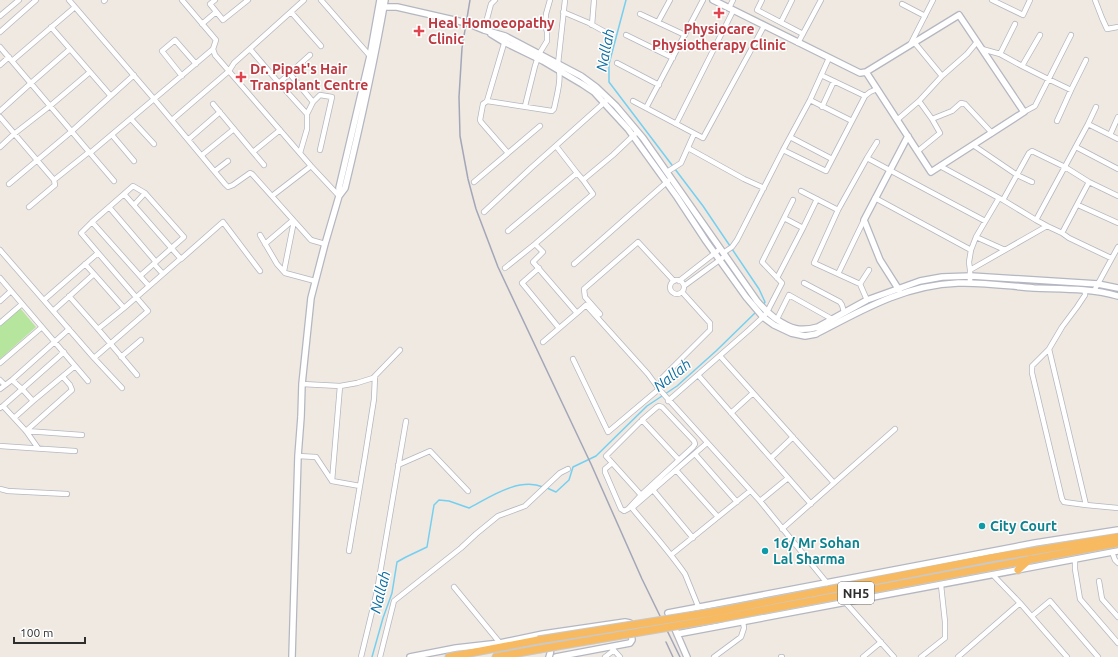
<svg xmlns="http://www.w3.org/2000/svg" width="1118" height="657" font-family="Ubuntu,sans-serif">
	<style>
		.park { fill: #b6e59e }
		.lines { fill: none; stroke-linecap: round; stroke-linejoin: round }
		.stream { stroke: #75cff0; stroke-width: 1.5 }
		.minor-casing { stroke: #b4b7c1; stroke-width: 6 }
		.tertiary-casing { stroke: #b4b7c1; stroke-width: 8 }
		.trunk-casing { stroke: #c9c9c9; stroke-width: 9 }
		.minor { stroke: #fff; stroke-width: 4.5 }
		.tertiary { stroke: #fff; stroke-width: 5.5 }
		.trunk { stroke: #f8ba60; stroke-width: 7 }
		.rail { stroke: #a3a6b8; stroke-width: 1.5 }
		.trunk-bridge-casing { stroke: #c9c9c9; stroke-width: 9; stroke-linecap: butt }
		.trunk-bridge { stroke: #f8ba60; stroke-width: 7 }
		.health-dot { fill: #e0444e; stroke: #fff; stroke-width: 1.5 }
		.culture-dot { fill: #0f9aa8; stroke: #fff; stroke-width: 1.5 }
		.labels { text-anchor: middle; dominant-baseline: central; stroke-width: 3; stroke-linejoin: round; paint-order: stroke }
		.shield { fill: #fff; stroke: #6d6d6d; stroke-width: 1 }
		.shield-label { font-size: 13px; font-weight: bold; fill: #2e2e2e }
		.health-label { font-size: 14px; font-weight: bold; fill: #be3a42; stroke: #fff; text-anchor: start }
		.culture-label { font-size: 14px; font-weight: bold; fill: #0d838f; stroke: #fff; text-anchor: start }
		.water-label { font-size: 15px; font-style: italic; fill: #0d6fa3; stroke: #fff }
	</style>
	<rect width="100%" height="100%" fill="#efe9e1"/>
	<path class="park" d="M20,308L36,327L0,359V326Z"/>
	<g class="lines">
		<path class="stream" d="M626,0L609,64V82L703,206L759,289L765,302L763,305
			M547,488L556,492L569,480L573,467L596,456L647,406L677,386L716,351L756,312
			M372,657L383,618L392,593L397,562L406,557L427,547L434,505L439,500L449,501L469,508C490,497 519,477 543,487"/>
		<defs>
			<path id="minor" d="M69,0L154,99L213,49
				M182,0L216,40L213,49L215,55L311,166L339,196
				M215,0L210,4L223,20L248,0
				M321,0L370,56
				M762,0L757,10L803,34
				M992,0L1023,15L1030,0
				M1095,0L1102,18L1107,29L1118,27
				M104,1L105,0
				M902,4L925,16
				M729,8L733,0
				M291,12L321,46
				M563,12L589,23L607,33
				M640,14L685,35
				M0,16L19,0
				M658,22L670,0
				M781,22L792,0
				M202,24L216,12
				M592,25L594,0
				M51,27L110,95
				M484,30L491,4L495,0
				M0,32L36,0
				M626,35L673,58
				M1040,35L1022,66L1048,79L1071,90L1086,60
				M505,40L503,47L487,101L483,104L480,120L481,122L508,153
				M914,42L942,76
				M977,42L967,54L942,76L919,101L932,119L952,111L961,103L965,104L992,133
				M798,43L821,0
				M910,45L933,0
				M0,47L90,153L154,99L225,184L228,187L233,185L250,173L252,174L311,240L325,244
				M250,49L279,83L307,114V129L300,153
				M982,49L1000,54L1022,66
				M1000,54L1015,24
				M12,61L75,7
				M617,63L659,85
				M0,65L9,57
				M290,74L313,102
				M182,76L162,51L175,40L196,64
				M279,83L310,55
				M865,96L870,92L877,89
				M810,100L852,121
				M487,101L552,111L554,109C557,94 562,79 558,64L565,0
				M633,101L703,138L764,26
				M213,104L253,152L280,130
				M525,106L535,66L539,54L547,41V32L545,24L546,14L550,0
				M822,107L834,81
				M646,108L703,0
				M0,111L31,83L70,49
				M1024,112L1035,106L1071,35
				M307,114L313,102L320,95L332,97L320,150
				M0,117L54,180L89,152
				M131,119L154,144
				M172,120L229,71L234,63L304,0
				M897,120L919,101
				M1057,121L1071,90
				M676,124L733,11
				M1088,124L1096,107
				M112,135L134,161
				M1110,135L1118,117
				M790,137L832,159
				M189,139L220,112
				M973,145L1017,175L1032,182
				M556,146L577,173
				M0,147L14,134L50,106L90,72
				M1076,147L1118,169
				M688,148L744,179L764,188
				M783,150L826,171L865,96L821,75
				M918,151L940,133L932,119
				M253,152L264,165
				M90,153L114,181
				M202,155L234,129
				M867,158L877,142
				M940,166L999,198L976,237L971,250L969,262L970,270V283
				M215,171L228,161
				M667,172L681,163L694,134
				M474,182L540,126
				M9,184L72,131L134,75
				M801,191L838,210L814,263L860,284L867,300
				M124,194L133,186L145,193
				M272,196L311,166
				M875,198L971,250
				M999,198L1003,200L1029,153L1032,151L1065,167L1089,182L1118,196
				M1003,200L1036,220
				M134,205L145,193L184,237L140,276
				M1078,205L1118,223
				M29,207L55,185L54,180
				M109,207L156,262
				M838,210L867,158L985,221
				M484,212L531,168L606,101
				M92,222L81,233L148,311L94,358
				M1047,226L1062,233L1069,238L1111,258
				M803,228L817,199
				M508,231L577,173L583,180L613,155L635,134
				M1062,233L1089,182
				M260,235L277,264L285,273L315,281
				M976,237L1005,250
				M265,244L293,220
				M535,244L543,252L533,262L577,313L543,342
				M0,250L94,358L122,388
				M723,253L732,247L737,240L783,150L810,100L829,58
				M181,259L223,222L260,271
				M85,264L94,274
				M154,264L163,274
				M574,264L668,181
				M505,268L535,244L593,194L583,180
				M539,268L522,283L559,328
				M970,270L1047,226L1036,220L1088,124L1118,139
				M284,271L294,221
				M838,274L864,220
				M0,278L88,381
				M777,278L803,228L784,218
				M670 287a7 7 0 1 1 14 0a7 7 0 1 1-14 0Z
				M679,281L720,249
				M804,283L840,302L842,305L844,312
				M860,284L869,270
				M684,286L725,256
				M1094,291L1118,247
				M682,292L710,323V330L662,378L659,389L760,501L827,583
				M69,296L98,329L124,308
				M44,300L98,253
				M0,301L11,291
				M53,311L94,274L124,308L179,260L181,259L124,194L92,222L149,286
				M600,314L585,297L584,289L638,242L674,281
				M777,319L789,295L832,319
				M0,323L22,304
				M98,329L137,375
				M1049,349L1086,505L1064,502L1062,499L1032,373V366L1049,349L1062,327L1077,307L1085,295V291
				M720,356L834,483
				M121,357L141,340
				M573,359L608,432L659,389L648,374L586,305L577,313
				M0,363L42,327
				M698,375L811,504
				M0,380L5,385
				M12,380L24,391L33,401L75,366
				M302,384L340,386L357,383L373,378L400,350
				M0,389L12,380L69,329
				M668,401L749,330L763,317L767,312L782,283L762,262L793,200
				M3,406L64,352
				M659,406L662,407L694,441L695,444L693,447L641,495L606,456L642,420L657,407Z
				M0,408L3,406L26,431L38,448
				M731,413L753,393
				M14,418L33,401
				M642,420L679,460
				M26,431L72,390L70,385L63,377
				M26,431L82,435
				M0,446L75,451
				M695,454L737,502
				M298,456L316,457L332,481L360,486
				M771,458L793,437
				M612,463L605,469V472L621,509L624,511L628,509L641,495
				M398,465L430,451L468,491
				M676,470L718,517
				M332,481L340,386
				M0,489L8,491L67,494
				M653,490L693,538
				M760,501L788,478
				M1086,505L1118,508
				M782,529L895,429
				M349,551L365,456L374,399L375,376
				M1112,552L1115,560L1118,563
				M671,555L750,491
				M1075,559V569L1080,599L1118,643
				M993,575L1020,603L1067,657
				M1099,581L1102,599L1118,617
				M454,587L500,643
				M845,602L894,657
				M698,606L685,574C669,551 650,530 632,508L707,443
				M1032,616L1050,601L1098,657
				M611,647L620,657
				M361,657L377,591L406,421
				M380,657L394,601L461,548L476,534L498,516L525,506L560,473L568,469
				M605,657L614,650
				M714,657L741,637L744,628L743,622
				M781,657H782
				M863,657L881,642
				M921,657L945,638V622L941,585
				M958,657L1020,603"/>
			<path id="tertiary" d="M713,0L860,73L866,72L959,15L1024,112L931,172L866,72
				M379,7H397L467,23L484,30L505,36L581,76L596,87L616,106L643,138L757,301C763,308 769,314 776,319C791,329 800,332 818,327L867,300L920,281L942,277L971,276L1098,284L1118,288
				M491,34L504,42L543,61L582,84L594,92L628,129L677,197L706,241L746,297L763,317L774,325L791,333L805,336L816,334C862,310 904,285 958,283C983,282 1008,286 1034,288C1061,289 1091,288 1118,296
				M339,196L345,188C360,126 374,63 385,0
				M899,290L880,260L864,220L908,136
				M677,634L1118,551
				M546,636C551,641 552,650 549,657
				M292,657L298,456L301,417L302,384L311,298L325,244L339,196V188L370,56L380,0
				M410,657L456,648L500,643L543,634L625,622L630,623L632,640L630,643L556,657
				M687,657L668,613L1035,543L1118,530"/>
			<path id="trunk" d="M1018,570L1030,559
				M720,611L990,558L1118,537
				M722,618L1118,543
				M449,657L538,640
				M496,657L540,649"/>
		</defs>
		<use href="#minor" class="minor-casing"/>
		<use href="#tertiary" class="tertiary-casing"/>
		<use href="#trunk" class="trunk-casing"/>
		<use href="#minor" class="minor"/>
		<use href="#tertiary" class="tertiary"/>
		<use href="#trunk" class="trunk"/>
		<path class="rail" d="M470,0L462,48L459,97L460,136L468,179L476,209L498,267L591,464L642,579L680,657
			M666,642L673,657"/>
		<defs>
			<path id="trunk-bridge" d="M538,640L720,611
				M540,649L722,618"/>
		</defs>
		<use href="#trunk-bridge" class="trunk-bridge-casing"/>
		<use href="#trunk-bridge" class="trunk-bridge"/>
	</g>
	<g class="health-dot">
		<path d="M717 7h4v4h4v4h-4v4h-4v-4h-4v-4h4z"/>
		<path d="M417 25h4v4h4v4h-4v4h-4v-4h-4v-4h4z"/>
		<path d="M239 71h4v4h4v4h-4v4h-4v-4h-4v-4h4z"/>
	</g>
	<g class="culture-dot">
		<circle cx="982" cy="526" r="4"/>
		<circle cx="765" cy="551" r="4"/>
	</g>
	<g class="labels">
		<rect class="shield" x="838" y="582" width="36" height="22" rx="3"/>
		<g class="shield-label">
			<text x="856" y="593">NH5</text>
		</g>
		<g class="health-label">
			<text x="428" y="23">Heal Homoeopathy<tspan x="428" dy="16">Clinic</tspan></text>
			<text x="719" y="29" text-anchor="middle">Physiocare<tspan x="719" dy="16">Physiotherapy Clinic</tspan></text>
			<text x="250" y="69">Dr. Pipat's Hair<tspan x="250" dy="16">Transplant Centre</tspan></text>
		</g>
		<g class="culture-label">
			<text x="990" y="526">City Court</text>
			<text x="773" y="543">16/ Mr Sohan<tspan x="773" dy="16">Lal Sharma</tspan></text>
		</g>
		<g class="water-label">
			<text transform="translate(605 50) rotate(-79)">Nallah</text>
			<text transform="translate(672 375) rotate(-38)">Nallah</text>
			<text transform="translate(380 592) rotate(-76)">Nallah</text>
		</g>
	</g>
	<path d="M14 637v6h71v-6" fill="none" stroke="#2e2e2e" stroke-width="2"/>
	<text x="20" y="637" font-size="12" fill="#2e2e2e" stroke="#ffffff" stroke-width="3" paint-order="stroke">100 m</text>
</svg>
